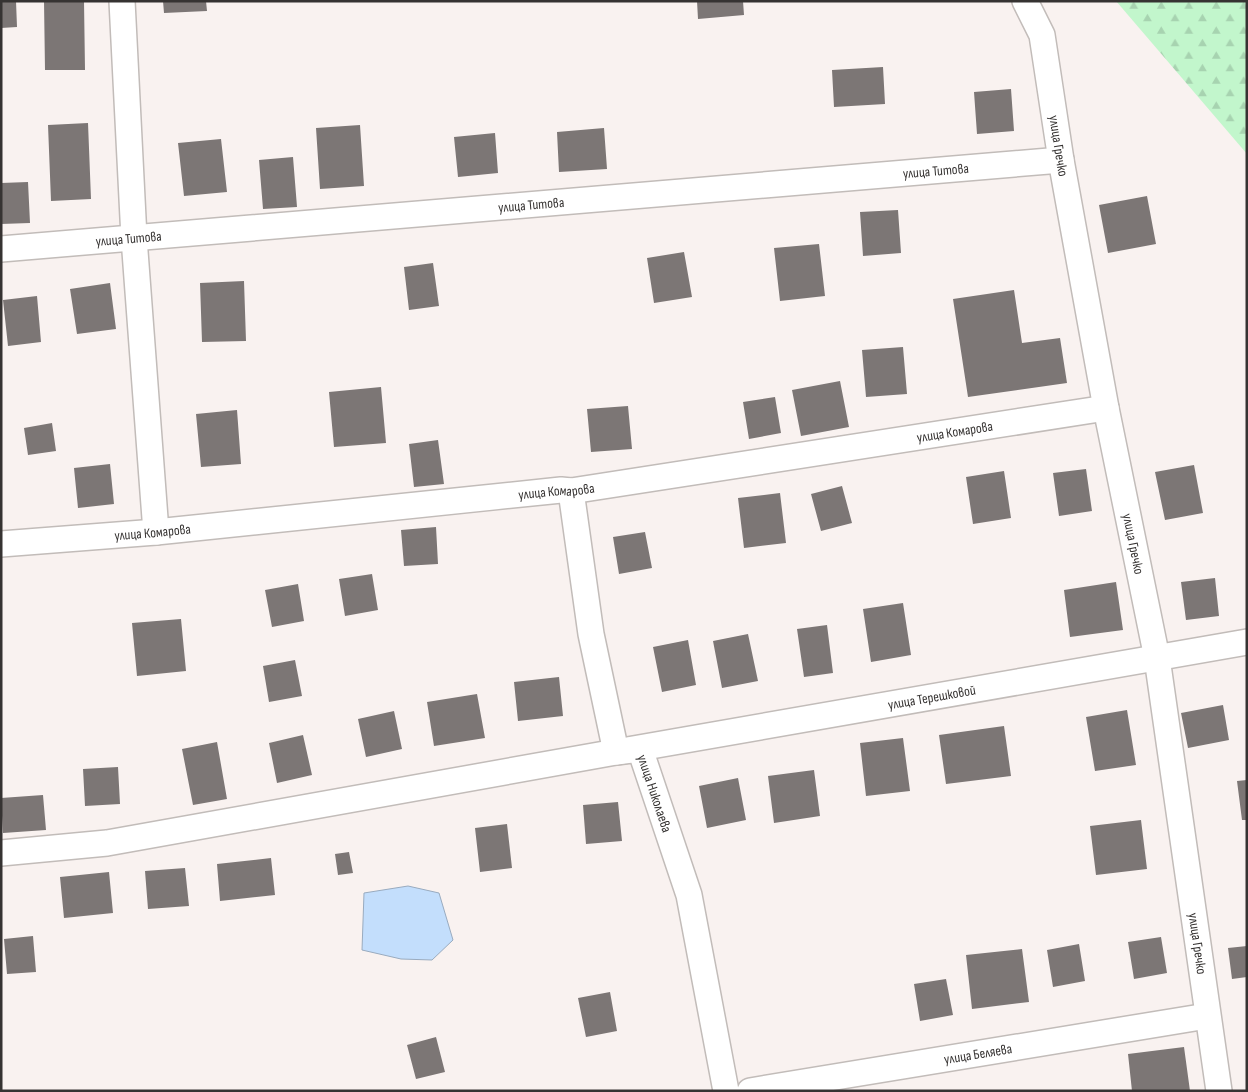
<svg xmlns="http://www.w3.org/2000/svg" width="1248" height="1092" font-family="'Sofia Sans Condensed',sans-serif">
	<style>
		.forest { fill: url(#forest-firs) }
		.water { fill: #c3defc; stroke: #99abbf }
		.building { fill: #7c7675 }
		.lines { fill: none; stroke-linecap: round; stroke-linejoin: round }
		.minor-casing { stroke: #c2bcb9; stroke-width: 28 }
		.minor { stroke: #fff; stroke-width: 25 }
		.labels { text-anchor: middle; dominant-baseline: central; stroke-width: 5; stroke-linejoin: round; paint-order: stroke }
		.street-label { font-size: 14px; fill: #363332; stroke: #f9f2f0 }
	</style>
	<defs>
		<pattern id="forest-firs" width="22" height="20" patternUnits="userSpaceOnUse" patternTransform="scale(1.25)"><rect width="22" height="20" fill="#c2f6cc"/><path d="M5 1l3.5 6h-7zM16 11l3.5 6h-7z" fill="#a7d3b0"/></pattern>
	</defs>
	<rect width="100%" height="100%" fill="#f9f2f0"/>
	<path class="forest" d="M1116,1H1247V154Z"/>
	<path class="water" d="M408,886L439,893L453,940L432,960L401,959L362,950L364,893Z"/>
	<path class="building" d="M1,1H16L17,27L1,28Z
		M44,1H84L85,70H45Z
		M163,1H206L207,11L164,13Z
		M697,1H743L744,15L698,19Z
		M883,67L885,104L834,107L832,70Z
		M1011,89L1014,131L977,134L974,92Z
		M88,123L91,199L51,201L48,125Z
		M360,125L364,186L320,189L316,128Z
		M604,128L607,169L559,172L557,132Z
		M495,133L498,173L458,177L454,137Z
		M221,139L227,192L184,196L178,143Z
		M293,157L297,207L263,209L259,160Z
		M28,182L30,223L1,224V183Z
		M1147,196L1156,244L1108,253L1099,205Z
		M898,210L901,253L863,256L860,212Z
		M819,244L825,296L780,301L774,248Z
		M684,252L692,297L654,303L647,258Z
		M433,263L439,306L409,310L404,267Z
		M244,281L246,341L202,342L200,283Z
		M110,283L116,329L77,334L70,289Z
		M1014,290L1022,343L1060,338L1067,383L968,397L953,299Z
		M37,296L41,342L8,346L3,300Z
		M903,347L907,394L866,397L862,350Z
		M840,381L849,427L801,436L792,390Z
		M381,387L386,443L334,447L329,392Z
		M775,397L781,433L749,439L743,402Z
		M628,406L632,449L591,452L587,409Z
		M237,410L241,464L201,467L196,414Z
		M52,423L56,451L28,455L24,428Z
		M438,440L444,484L414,487L409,444Z
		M110,464L114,504L78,508L74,468Z
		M1194,465L1203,513L1165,520L1155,472Z
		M1086,469L1092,511L1059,516L1053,473Z
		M1004,471L1011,518L973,524L966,477Z
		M842,486L852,523L821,531L811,494Z
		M780,493L786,543L744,548L738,498Z
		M436,527L438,564L404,566L401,530Z
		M645,532L652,568L619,574L613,537Z
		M372,574L378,610L345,616L339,579Z
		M1215,578L1219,616L1186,620L1181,582Z
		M1116,582L1123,630L1070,637L1064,590Z
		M298,584L304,621L272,627L265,590Z
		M903,603L911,655L871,662L863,609Z
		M181,619L186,671L137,676L132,623Z
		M827,625L833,673L804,677L797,629Z
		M748,634L758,681L722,688L713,641Z
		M688,640L696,685L662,692L653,647Z
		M295,660L302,696L269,702L263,666Z
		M559,677L563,716L518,721L514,682Z
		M477,694L485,738L434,746L427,702Z
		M1223,705L1229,740L1188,748L1181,713Z
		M1127,710L1136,765L1095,771L1086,717Z
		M394,711L402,749L366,757L358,719Z
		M1004,726L1011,776L946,784L939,735Z
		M303,735L312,775L277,783L269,743Z
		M903,738L910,791L866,796L860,743Z
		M217,742L227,799L193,805L182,749Z
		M118,767L120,804L85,806L83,769Z
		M814,770L820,816L774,823L768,776Z
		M738,778L746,820L707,828L699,786Z
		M1247,780V820H1242L1237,781Z
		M43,795L46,830L3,833L1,798Z
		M618,802L622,841L586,844L583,805Z
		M1141,820L1147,869L1096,875L1090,826Z
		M507,824L512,868L480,872L475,828Z
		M349,852L353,873L338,875L335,854Z
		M271,858L275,895L220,901L217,864Z
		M185,868L189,906L148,909L145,871Z
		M109,872L113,913L64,918L60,877Z
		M33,936L36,972L7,974L4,939Z
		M1161,937L1167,973L1134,979L1128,942Z
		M1079,944L1085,981L1053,987L1047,950Z
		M1247,946V977L1232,979L1228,948Z
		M1022,949L1029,1002L972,1009L966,955Z
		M946,979L953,1015L920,1021L914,984Z
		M610,992L617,1031L586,1037L578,998Z
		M436,1037L445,1072L416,1079L407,1045Z
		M1184,1047L1190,1091H1132L1128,1054Z"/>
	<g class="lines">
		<defs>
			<g id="minor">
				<path d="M122,1L134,238L156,532"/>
				<path id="s1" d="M1025,1L1042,35L1061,160L1106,408L1157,658L1219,1091"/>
				<path id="s2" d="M1,249L1061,160"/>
				<path id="s3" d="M571,491L591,634L616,752L640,749L689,895L726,1091"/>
				<path id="s4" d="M1,544L156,532L561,490L571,491L1106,408"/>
				<path id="s5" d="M1,853L107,843L616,752L1247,642"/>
				<path id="s6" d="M750,1091L1207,1016"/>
			</g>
		</defs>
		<use href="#minor" class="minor-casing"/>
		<use href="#minor" class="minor"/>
	</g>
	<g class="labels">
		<g class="street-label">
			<text stroke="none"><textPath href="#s1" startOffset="150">улица Гречко</textPath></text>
			<text stroke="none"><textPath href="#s2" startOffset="938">улица Титова</textPath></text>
			<text stroke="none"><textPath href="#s2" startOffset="532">улица Титова</textPath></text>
			<text stroke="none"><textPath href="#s2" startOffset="128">улица Титова</textPath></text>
			<text stroke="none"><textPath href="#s4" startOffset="961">улица Комарова</textPath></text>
			<text stroke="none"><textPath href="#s4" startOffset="558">улица Комарова</textPath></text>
			<text stroke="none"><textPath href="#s4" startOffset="152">улица Комарова</textPath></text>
			<text stroke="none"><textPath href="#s1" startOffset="555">улица Гречко</textPath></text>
			<text stroke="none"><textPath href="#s5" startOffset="944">улица Терешковой</textPath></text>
			<text stroke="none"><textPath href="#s3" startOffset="336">улица Николаева</textPath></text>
			<text stroke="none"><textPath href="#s1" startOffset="960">улица Гречко</textPath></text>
			<text stroke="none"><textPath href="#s6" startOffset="231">улица Беляева</textPath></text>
		</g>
	</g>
	<rect width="1248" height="1092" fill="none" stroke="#363332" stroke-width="5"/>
</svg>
